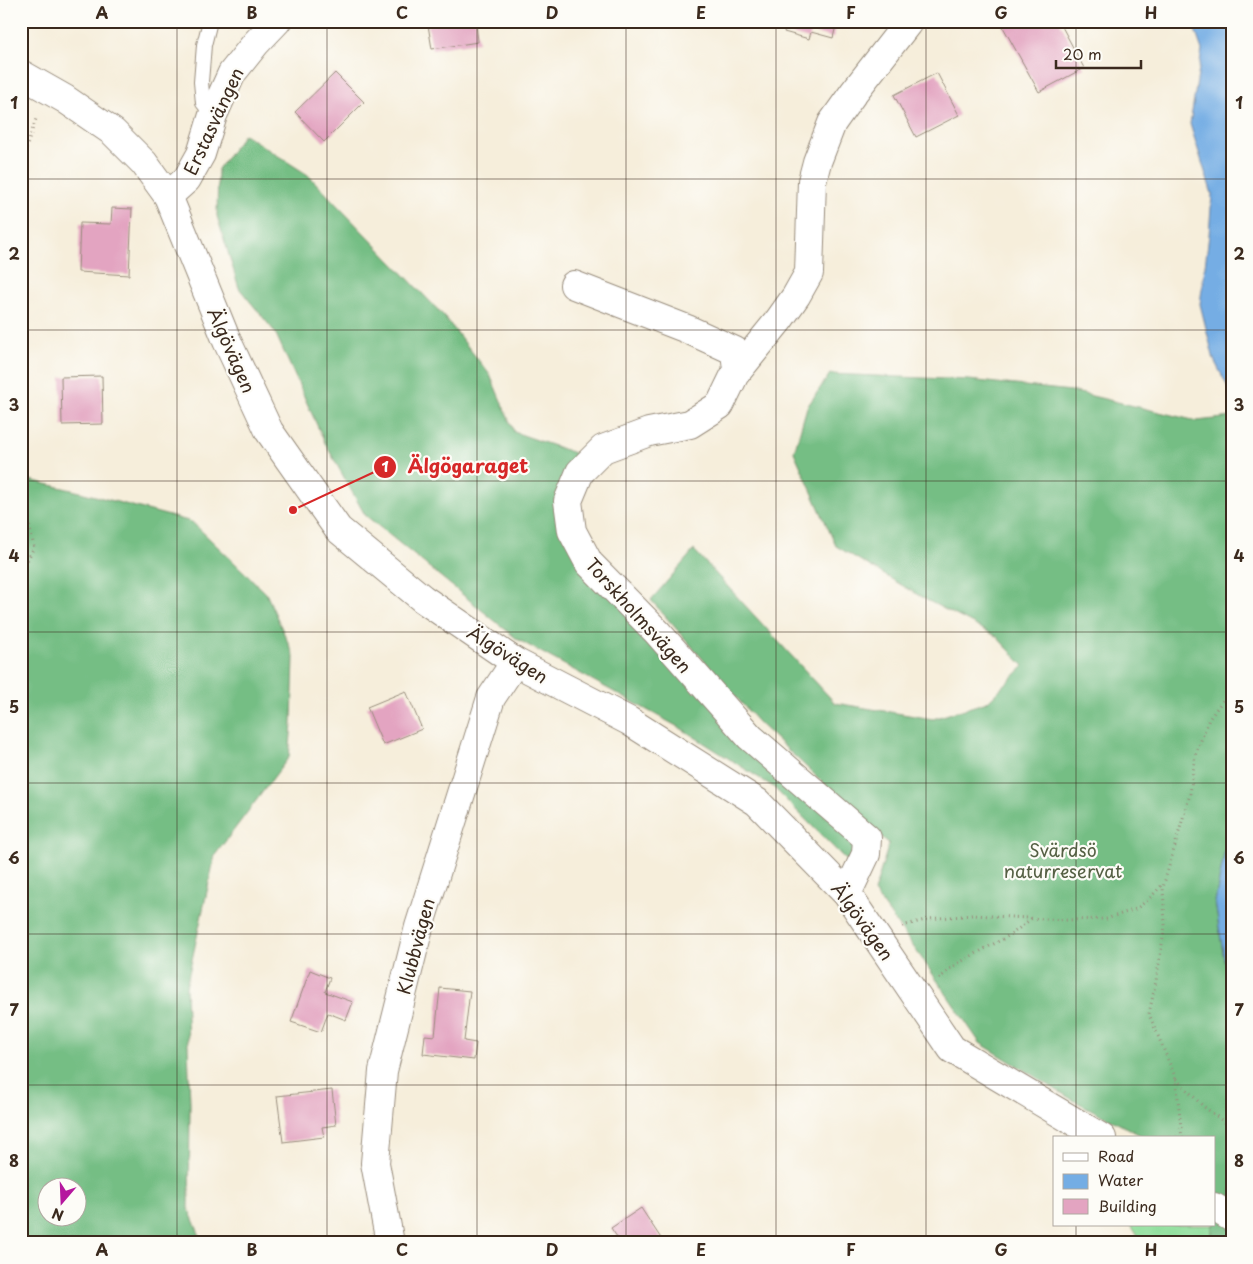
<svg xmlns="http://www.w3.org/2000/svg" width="1253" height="1264" font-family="'Playpen Sans',sans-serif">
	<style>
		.green { fill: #91df9d; stroke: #66845e }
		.forest { fill: #74be84; stroke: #587451; fill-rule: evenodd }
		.water { fill: #74ade4; stroke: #586c81 }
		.building { fill: #e3a4c1 }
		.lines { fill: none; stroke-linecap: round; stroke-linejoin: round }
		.service-casing { stroke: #988c7c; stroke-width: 16 }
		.minor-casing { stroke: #988c7c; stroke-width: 30 }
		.tertiary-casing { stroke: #988c7c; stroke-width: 30 }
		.path { stroke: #988c7c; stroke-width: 3; stroke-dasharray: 1 4; stroke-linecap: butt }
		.service { stroke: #fff; stroke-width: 14 }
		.minor { stroke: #fff; stroke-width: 28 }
		.tertiary { stroke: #fff; stroke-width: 28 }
		.grid { fill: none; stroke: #3b2a1e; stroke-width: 1; stroke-opacity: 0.55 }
		.labels { text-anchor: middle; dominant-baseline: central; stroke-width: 4.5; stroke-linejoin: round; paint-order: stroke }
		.street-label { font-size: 18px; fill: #3b2a1e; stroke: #fdfcf7 }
		.park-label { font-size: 18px; fill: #556044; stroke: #fdfcf7 }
		.leader { fill: none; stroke: #d62828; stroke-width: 2 }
		.callout-dot { fill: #d62828; stroke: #fdfcf7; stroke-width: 2 }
		.mark-label { font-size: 15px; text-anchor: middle; font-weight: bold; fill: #fff }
		.callout-label { font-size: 19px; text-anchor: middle; font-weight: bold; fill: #d62828; stroke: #fdfcf7; stroke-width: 4.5; stroke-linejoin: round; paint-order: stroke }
		.neatline { fill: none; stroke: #3b2a1e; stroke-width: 2 }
		.grid-label { font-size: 16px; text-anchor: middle; font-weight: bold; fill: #3b2a1e }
	</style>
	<rect width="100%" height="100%" fill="#fdfcf7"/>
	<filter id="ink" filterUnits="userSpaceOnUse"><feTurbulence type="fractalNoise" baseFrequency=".02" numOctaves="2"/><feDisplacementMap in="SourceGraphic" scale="10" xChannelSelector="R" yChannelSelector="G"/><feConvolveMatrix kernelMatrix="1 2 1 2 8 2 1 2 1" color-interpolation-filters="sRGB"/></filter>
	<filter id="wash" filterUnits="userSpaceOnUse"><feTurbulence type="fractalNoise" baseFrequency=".0096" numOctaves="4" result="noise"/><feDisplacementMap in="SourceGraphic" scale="20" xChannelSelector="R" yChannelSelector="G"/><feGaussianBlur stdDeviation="1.12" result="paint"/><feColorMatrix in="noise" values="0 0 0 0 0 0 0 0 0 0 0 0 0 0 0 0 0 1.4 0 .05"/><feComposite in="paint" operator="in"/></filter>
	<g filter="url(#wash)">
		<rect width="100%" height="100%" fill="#f6eedb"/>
		<path class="green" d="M1131,1225H1214L1232,1243H1142Z"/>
		<path class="forest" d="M244,134L308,175L443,315L490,375L514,432L583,456L567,531L860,848L855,868L842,856L772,786L682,729L517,639L365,515L326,445L275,332L239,288L217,216L218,169Z
			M830,374L969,380L1071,391L1197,421L1232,417V813L1215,902L1232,1009V1243H1212V1225H1214V1138H1146L1073,1100L980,1043L923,960L874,892L889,844L758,722L651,600L694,550L835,703L933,719L987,702L1024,666L996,636L925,599L836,546L794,452L807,407Z
			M21,478L80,492L192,522L266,593L294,656L292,723L289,757L215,855L186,987L190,1104L189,1210L203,1243H21ZM48,1186H78V1216H48Z"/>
		<path class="water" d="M1192,21H1232V395L1214,360L1200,304L1209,235L1212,194L1190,124L1202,50Z
			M1232,813V1009L1215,902Z"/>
		<g id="blocks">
			<path class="building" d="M436,21H476L478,42L432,49L428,25L437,24Z
				M787,21H837L833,38L811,32L809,39L784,32Z
				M1013,21H1059L1084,68L1039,92L1003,27Z
				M335,73L364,102L324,142L295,112Z
				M937,73L959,115L916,137L894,95Z
				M112,208L132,209L129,275L78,272L80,223L111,224Z
				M102,376L103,424L62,425L61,377Z
				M406,691L422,729L383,745L367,707Z
				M310,970L330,978L325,992L353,1002L346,1020L328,1013L321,1032L291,1022Z
				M440,988L470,991L464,1041L476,1043L474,1060L423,1054L425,1035L435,1036Z
				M332,1090L336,1125L322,1127L324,1137L283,1142L277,1096Z
				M641,1208L664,1243H621L611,1228Z"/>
		</g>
	</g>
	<g filter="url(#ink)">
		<use href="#blocks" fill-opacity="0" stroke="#988c7c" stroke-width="1"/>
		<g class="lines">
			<defs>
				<path id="service" d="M210,21L204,45L201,82L203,103L213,115"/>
				<path id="minor" d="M168,196L187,179L201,154L213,115L232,73L256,43L277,21
					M574,285L687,329L735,351L737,370L720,405L690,424L649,432L603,449L580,472L568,501L572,531L589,563L657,632L750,737L867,838L866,854L847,894
					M736,373L779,320L796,296L809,273L812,181L817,162L832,123L854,92L907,24L908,21
					M390,1243L375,1163L383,1071L419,927L491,698L515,662"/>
				<path id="tertiary" d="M21,74L65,99L113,132L144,163L168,196L227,341L269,431L338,529L423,599L515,662L629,721L757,802L847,894L952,1049L1102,1138
					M1214,1207L1232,1218"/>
			</defs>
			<use href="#service" class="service-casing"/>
			<use href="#minor" class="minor-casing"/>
			<use href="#tertiary" class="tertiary-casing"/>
			<path class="path" d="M21,163L37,116
				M21,487L34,547L21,573
				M902,926L929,919L972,915L1066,920L1106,919L1136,909L1149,899L1163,884
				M939,979L953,966L1012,934L1032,918
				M1176,1079L1203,1106L1232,1128
				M1182,1138L1176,1079L1149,1014L1156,981L1165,926L1163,887L1190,794L1195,756L1209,719L1232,688"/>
			<use href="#service" class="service"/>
			<use href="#minor" class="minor"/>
			<use href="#tertiary" class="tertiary"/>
		</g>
	</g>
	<path class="grid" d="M177,21V1243M327,21V1243M477,21V1243M626,21V1243M776,21V1243M926,21V1243M1076,21V1138M21,179H1232M21,330H1232M21,481H1232M21,632H1232M21,783H1232M21,934H1232M21,1085H1232M1076,1225V1243"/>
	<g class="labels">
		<g class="street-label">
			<text transform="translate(213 121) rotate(-65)">Erstasvängen</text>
			<text transform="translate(232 350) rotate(66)">Älgövägen</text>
			<text transform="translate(639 615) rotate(48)">Torskholmsvägen</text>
			<text transform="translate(508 654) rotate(32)">Älgövägen</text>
			<text transform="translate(863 921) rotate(54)">Älgövägen</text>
			<text transform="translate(415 946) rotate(-75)">Klubbvägen</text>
		</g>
		<g class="park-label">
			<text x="1063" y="849">Svärdsö<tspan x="1063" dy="21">naturreservat</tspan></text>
		</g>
	</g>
	<path class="leader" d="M293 510L385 467"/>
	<g class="callout-dot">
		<circle cx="293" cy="510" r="5"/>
		<circle cx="385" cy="467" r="12"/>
	</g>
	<g class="mark-label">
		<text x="385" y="472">1</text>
	</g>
	<g class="callout-label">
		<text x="468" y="473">Älgögaraget</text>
	</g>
	<rect width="1253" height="1264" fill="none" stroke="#fdfcf7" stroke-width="55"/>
	<rect x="1053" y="1136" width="162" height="90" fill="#fdfcf7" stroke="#afa8a0"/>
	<rect x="1063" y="1153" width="25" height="8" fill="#ffffff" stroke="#afa8a0"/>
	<text x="1098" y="1162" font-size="15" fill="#3b2a1e">Road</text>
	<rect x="1063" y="1174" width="25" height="15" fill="#74ade4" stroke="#afa8a0"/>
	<text x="1098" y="1186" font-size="15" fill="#3b2a1e">Water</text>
	<rect x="1063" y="1199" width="25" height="15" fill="#e3a4c1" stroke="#afa8a0"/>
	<text x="1098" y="1212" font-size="15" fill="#3b2a1e">Building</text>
	<g transform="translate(62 1202) rotate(199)"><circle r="24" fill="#fdfcf7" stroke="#afa8a0"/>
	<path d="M0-4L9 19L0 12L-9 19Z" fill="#b5179e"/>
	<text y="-8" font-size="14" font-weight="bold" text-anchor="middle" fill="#3b2a1e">N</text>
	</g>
	<path d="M1056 60v8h85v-8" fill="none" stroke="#3b2a1e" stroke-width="2.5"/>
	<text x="1063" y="60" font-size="15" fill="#3b2a1e" stroke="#fdfcf7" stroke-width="4" paint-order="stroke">20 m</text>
	<rect x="28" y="28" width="1198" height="1208" class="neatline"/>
	<g class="grid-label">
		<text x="102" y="19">A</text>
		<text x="252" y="19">B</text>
		<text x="402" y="19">C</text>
		<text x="552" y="19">D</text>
		<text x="701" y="19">E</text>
		<text x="851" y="19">F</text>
		<text x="1001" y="19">G</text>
		<text x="1151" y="19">H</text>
		<text x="14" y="109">1</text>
		<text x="1239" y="109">1</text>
		<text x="14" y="260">2</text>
		<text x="1239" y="260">2</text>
		<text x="14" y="411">3</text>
		<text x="1239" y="411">3</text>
		<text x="14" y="562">4</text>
		<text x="1239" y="562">4</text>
		<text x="14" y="713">5</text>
		<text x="1239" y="713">5</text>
		<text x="14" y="864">6</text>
		<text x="1239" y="864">6</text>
		<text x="14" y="1016">7</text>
		<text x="1239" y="1016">7</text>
		<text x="14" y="1167">8</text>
		<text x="1239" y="1167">8</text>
		<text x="102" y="1256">A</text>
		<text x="252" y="1256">B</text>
		<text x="402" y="1256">C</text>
		<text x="552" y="1256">D</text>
		<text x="701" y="1256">E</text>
		<text x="851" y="1256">F</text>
		<text x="1001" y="1256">G</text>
		<text x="1151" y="1256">H</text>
	</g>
</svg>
